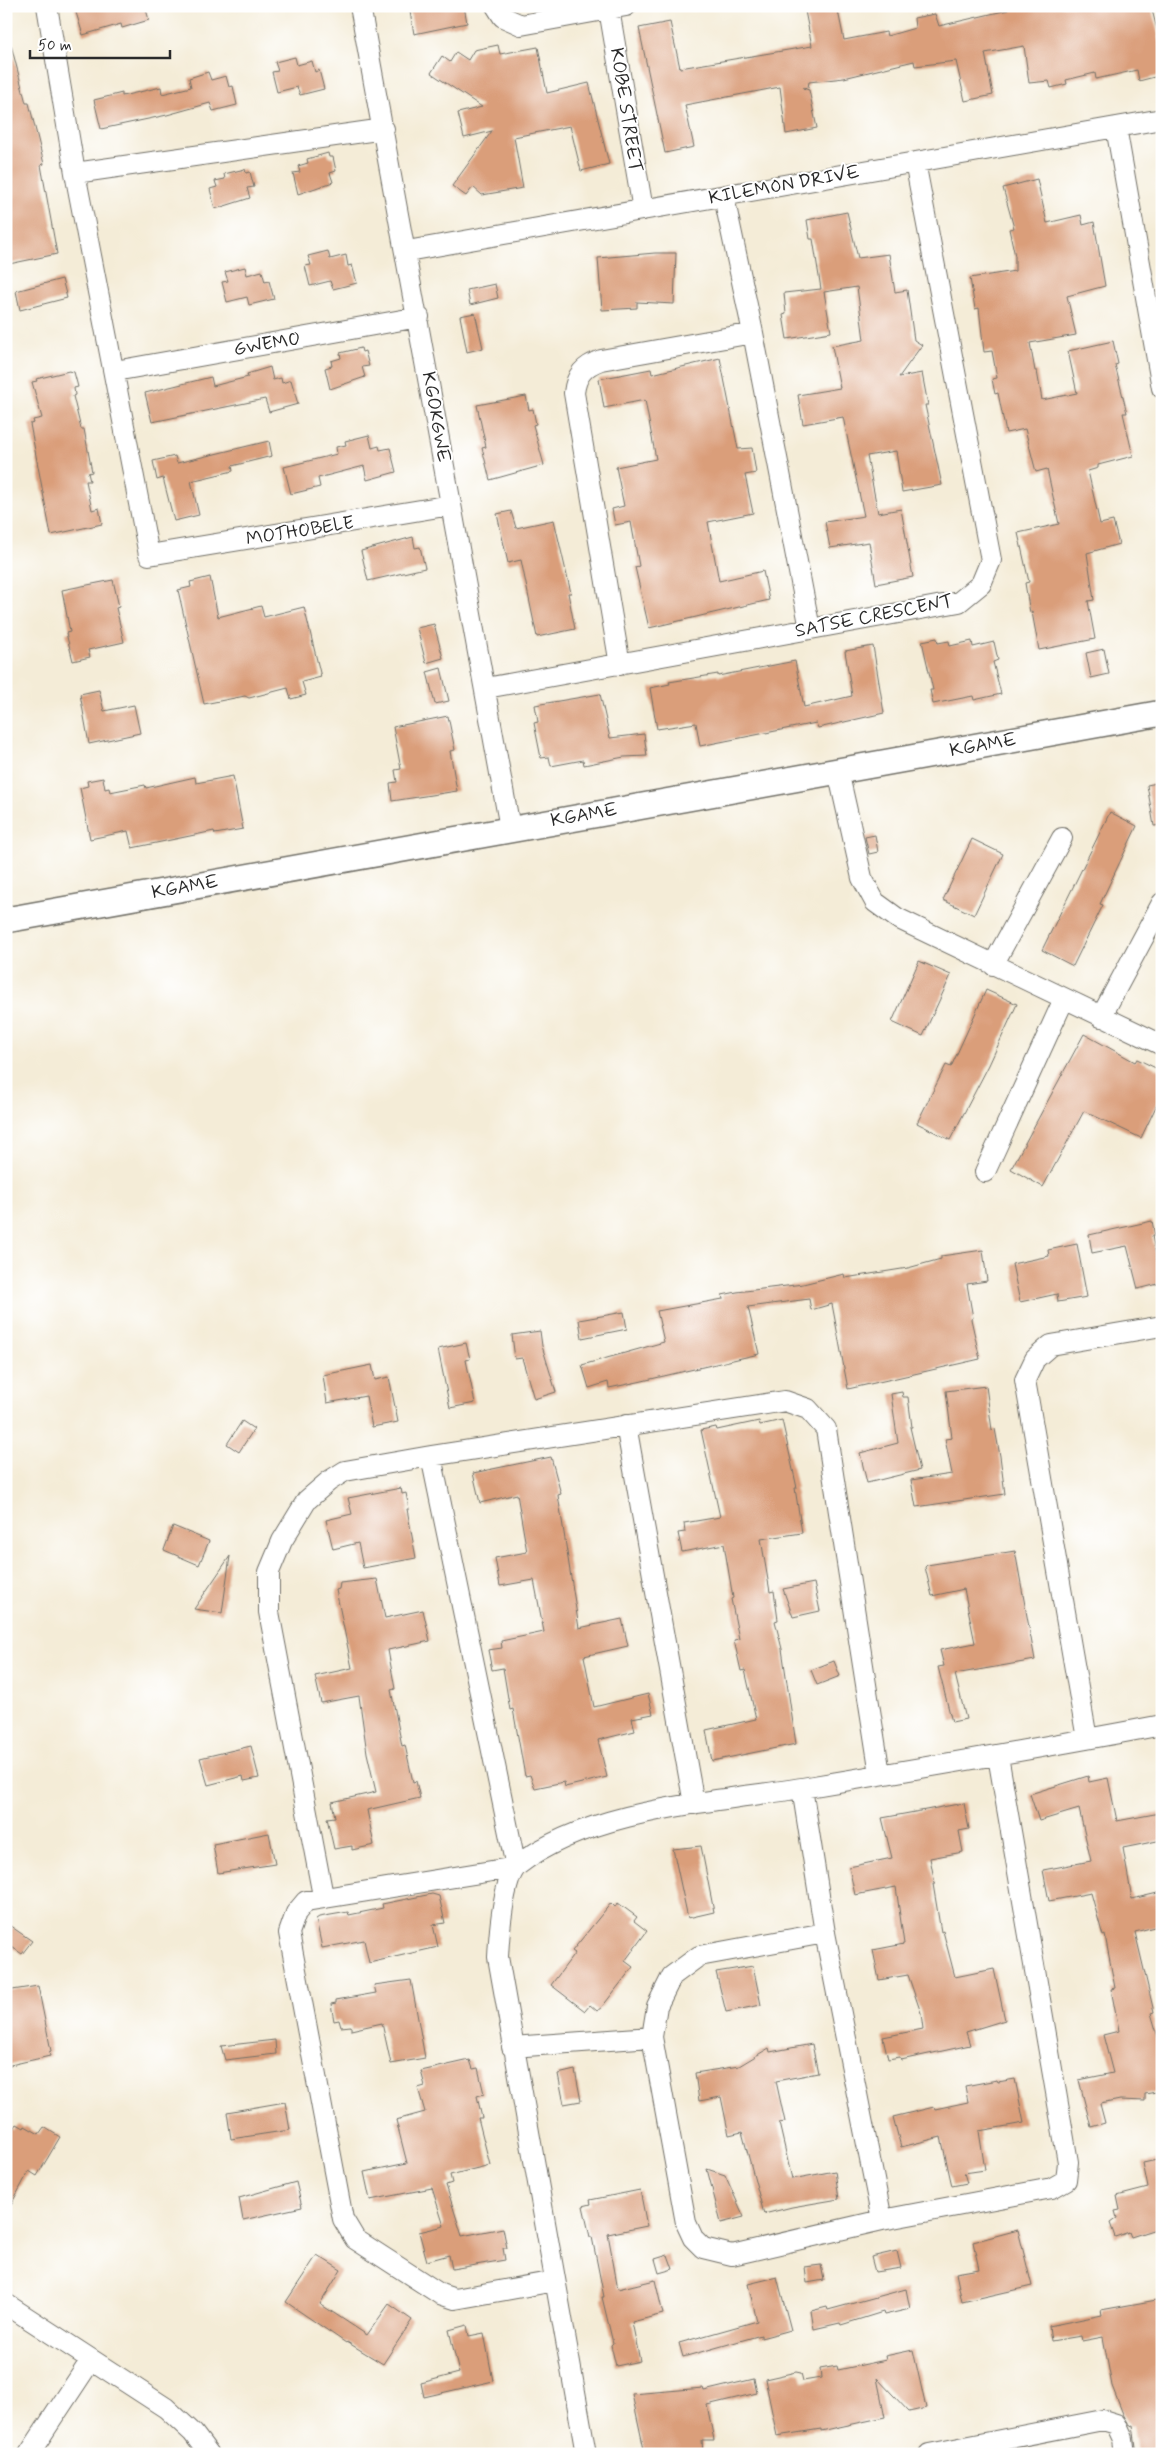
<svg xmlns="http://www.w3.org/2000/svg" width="1168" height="2460" font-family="Mynerve,sans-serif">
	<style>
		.building { fill: #da9e7a }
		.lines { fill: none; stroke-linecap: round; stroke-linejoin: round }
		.minor-casing { stroke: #716f67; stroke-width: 22 }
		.tertiary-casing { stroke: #716f67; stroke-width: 28 }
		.minor { stroke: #fff; stroke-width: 20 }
		.tertiary { stroke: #fff; stroke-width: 25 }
		.labels { text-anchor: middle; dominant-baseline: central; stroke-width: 4; stroke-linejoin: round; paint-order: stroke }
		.street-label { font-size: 19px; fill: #2b2b2b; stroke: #fff }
	</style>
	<rect width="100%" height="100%" fill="#fff"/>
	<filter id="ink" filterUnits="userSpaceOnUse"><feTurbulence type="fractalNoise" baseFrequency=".02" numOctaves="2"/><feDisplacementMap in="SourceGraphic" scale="10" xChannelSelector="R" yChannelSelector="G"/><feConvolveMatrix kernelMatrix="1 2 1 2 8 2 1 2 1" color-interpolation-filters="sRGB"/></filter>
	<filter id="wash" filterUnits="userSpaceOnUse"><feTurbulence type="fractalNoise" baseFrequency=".0096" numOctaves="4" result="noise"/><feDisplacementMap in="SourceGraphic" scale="20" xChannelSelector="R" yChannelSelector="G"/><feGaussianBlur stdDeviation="1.12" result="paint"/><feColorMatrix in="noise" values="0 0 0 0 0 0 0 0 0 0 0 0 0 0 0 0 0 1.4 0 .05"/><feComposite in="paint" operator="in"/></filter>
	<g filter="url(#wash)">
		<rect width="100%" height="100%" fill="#f4ecd7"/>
		<g id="blocks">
			<path class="building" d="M74,6H145L149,20L122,28L121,24L83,35Z
				M409,6H464L467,23L414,34Z
				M804,6H837L844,40L886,32L887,36L915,28L914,18L935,14L939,26L1008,10L1007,6H1151L1162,49V75L1139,81L1137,70L1096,79L1095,73L1066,80L1067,84L1051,88L1049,81L1029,83L1024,46L985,53L993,95L965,101L956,61L915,66L914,61L844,78L809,82L808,87L803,88L809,90L817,128L786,134L780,87L685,105L694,147L665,153L639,28L670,22L680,68L812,46Z
				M11,45L26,103H29L44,164L41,165L57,254L9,264L6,251V46Z
				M498,45L500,54L538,47L547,93L589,83L609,164L581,171L570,126L514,137L523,188L482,195L473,187L466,196L452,186L492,131L464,138L458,113L482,107L431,73L442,56L450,62L456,52L468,60L474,50Z
				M295,57L297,65L312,61L315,72L319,70L324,89L300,95L297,87L277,92L272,72L278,71L275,62Z
				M208,72L211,80L226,76L229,87L233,86L237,105L213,111L210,103L167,115L101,129L94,100L122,93V96L161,87L162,94L191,87L189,78Z
				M328,153L329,157H333L336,171L330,173L333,182L298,194L293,173L300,172L298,166L308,163L307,159Z
				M245,169L246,173L250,172L254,187L247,188L250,198L215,209L210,189L217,187L215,181L225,179L224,174Z
				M1037,179L1047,223L1081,215L1083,225L1094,222L1105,286L1067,296L1076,335L1030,343L1035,371H1037L1042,400L1077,393L1068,351L1113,341L1118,364L1115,365L1127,413H1123L1133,456L1098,465V468L1088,471L1100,524L1113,521L1119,544L1087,553L1094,600L1088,601L1095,639L1039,650L1032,612L1030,613L1025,583L1029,582L1018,533L1059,524L1047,469L1036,472L1025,429L1006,433L998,393L995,394L992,379L997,378L992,351L984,352L979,308L975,309L970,278L1015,271V256L1009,229L1014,228L1003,188Z
				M847,212L858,258L889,254L895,292L907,290L914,340L922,345L899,377L922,373L928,405H925L942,485L902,492L896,451L867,456L878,513L901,509L913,577L876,584L869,542L830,548L825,522L864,516L843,417L803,424L798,395L840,388L832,346L864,340L857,287L824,292L831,332L787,339L783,315L786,314L784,293L821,289L813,239H810L807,220Z
				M328,251L330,259L346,255L348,266L352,265L357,283L333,289L330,281L310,286L305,266L311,265L308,256Z
				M655,253H676L674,304L637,302V308L602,310L598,258Z
				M245,267L247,275L262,271L265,282L269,281L274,299L249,305L247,297L227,302L222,282L228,281L225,272Z
				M62,279L67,298L20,310L16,291Z
				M495,284L498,298L470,305L467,290Z
				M475,313L483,348L467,352L460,316Z
				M361,348L362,352L365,351L369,366L362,367L365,377L330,389L325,368L332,366L331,361L341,358L340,353Z
				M720,358L738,449L752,448L756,473L745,475L753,513L708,522L719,581L763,571L769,600L649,628L635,567L639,566L631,522L615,525L612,509L624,506L616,467L656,459L645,400L604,408L599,379L651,369L652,374Z
				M270,367L273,380L281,378L282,383L291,380L298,404L269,412L265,399L152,422L145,393L211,377L213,386L248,377L247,374Z
				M69,371L74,372L78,387L74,388L75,395L73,396L81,429H84L92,472L88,473L90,481H86L92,510L99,508L102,524L51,535L30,424L34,423L33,420L42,418L32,382L37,381L36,379Z
				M526,396L529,410L533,409L536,424L533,425L544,465L490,480L482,448L486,447L477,405Z
				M369,435L372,448L379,446L380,450L390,448L396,472L367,480L364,466L318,478L320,487L291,494L284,467L337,454L336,447L346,445L345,441Z
				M269,441L272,456L232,466L233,471L191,481L199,515L174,521L163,478L157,480L153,461L175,456L177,463Z
				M511,511L516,528L554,520L571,593H568L575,629L537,637L521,560L508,563L497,514Z
				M413,537L415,548L420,547L425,568L368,581L361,551Z
				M210,577L218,617L261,606L264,617L304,607L321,677L302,682L306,695L291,699L288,688L249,698L245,696L204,704L178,590L191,587L190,582Z
				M113,580L119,607L116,608L124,642L88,650L90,657L73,661L66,633L70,632L62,590Z
				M434,624L443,658L426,663L417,628Z
				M937,638L938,643L949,641L950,646L972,641L973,647L994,642L998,660L993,662L1001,694L974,700L973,696L933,704L930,690H933L922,641Z
				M873,646L884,713L818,728L816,723L700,746L696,723L657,729L650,688L670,684L669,682L718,674V676L795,661L804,707L852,696L845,651Z
				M1104,649L1109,674L1091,678L1086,653Z
				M441,668L449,701L435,704L427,672Z
				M99,690L104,711L134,705L140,733L89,744L80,694Z
				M600,694L610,738L644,734L647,756L624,757L584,765L583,760L551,766L549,757L541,758L534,723L538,722L535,705Z
				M448,716L455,750L450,751L457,791L392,801L390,783L397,782L395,770L401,769L393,727Z
				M233,776L243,829L215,834L214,831L132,848L128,831L90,839L80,788L88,786L87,781L103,778L105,789L109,788L110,792L145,785L146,788L195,777L196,783Z
				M1162,782V825L1154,826L1147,785Z
				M1110,812L1137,826L1100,904L1103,905L1073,966L1042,950Z
				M875,835L878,852L869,854L865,837Z
				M972,839L1003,854L974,915L943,900Z
				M919,961L951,975L923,1036L892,1022Z
				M986,990L1017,1004L989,1065L950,1140L917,1123L946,1065L951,1067Z
				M1084,1034L1135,1062L1137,1059L1162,1071V1094L1141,1138L1084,1111L1043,1187L1011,1169Z
				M1152,1221L1155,1236H1152L1162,1283L1138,1289L1127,1246L1092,1253L1089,1235Z
				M1077,1244L1087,1297L1058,1302L1057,1294L1020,1302L1012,1264L1049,1256L1048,1250Z
				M983,1250L987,1281L967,1284L973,1318L971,1319L980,1359L848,1389L832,1304L811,1310L809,1299L748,1307L759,1354L638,1382L609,1388L608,1382L589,1388L582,1365L664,1342L657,1311L723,1299L722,1295L737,1292L803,1284L844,1274L845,1278L908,1268L941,1259V1256Z
				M624,1312L627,1329L582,1338L579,1320Z
				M540,1331L542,1346L556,1392L534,1399L522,1358L515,1359L512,1335Z
				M466,1343L470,1359L466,1360L475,1403L450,1408L438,1349Z
				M372,1365L375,1380L389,1377L398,1422L372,1427L366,1396L327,1403L323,1375Z
				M986,1386L992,1430L995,1429L1000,1456L1005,1494L916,1507L911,1480L952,1474L945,1439L952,1438L946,1391Z
				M902,1392L903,1397H908L912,1427H910L920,1470L867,1483L860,1453L898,1443L891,1394Z
				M782,1420L797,1488H795L802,1533L761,1539L770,1592L774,1591L778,1620L775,1621L782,1649L796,1744L712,1761L706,1730L756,1719L745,1670L741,1671L734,1640L739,1639L731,1599L733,1598L724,1544L682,1552L678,1533L685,1532L684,1523L720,1517L701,1430L716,1427L717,1430L759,1421L760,1425Z
				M242,1421L254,1429L239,1452L227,1444Z
				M551,1457L561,1494L558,1495L579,1628L622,1619L628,1646L584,1656L594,1707L648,1694L653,1714L632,1718L635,1731L598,1740L607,1777L565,1787L564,1782L535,1788L530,1775L525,1776L513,1709L510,1710L503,1668L492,1670L488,1650L502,1648L501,1641L544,1632L534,1580L500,1586L495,1558L527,1552L517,1494L480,1503L473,1473Z
				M401,1488L402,1494L406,1493L409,1509H407L416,1558L363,1568L358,1543L333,1549L326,1520L352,1514L348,1498Z
				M173,1526L209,1541L199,1565L164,1550Z
				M1015,1551L1035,1660L955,1674L966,1719L952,1722L938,1667L944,1666L940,1650L975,1643L964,1589L932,1596L925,1567L927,1565Z
				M230,1556L222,1613L194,1609Z
				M377,1579L385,1618L423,1610L430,1641L388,1650L395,1689L391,1690L402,1746L405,1745L413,1782L416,1781L420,1798L367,1810L374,1845L352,1850V1846L334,1849L327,1818L335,1817L332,1802L376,1792L367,1753L359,1696L321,1703L315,1676L352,1668L336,1590L339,1589L340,1583Z
				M814,1583L820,1611L793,1617L783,1589Z
				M834,1661L840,1676L817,1685L811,1670Z
				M251,1746L259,1778L244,1781L243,1776L208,1785L200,1758Z
				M1088,1776L1089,1782L1108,1778L1117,1821L1160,1813L1162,1821V1840L1123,1848L1132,1899L1162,1892V1925L1135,1932L1154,2012L1151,2013L1162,2051V2091L1145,2094V2101L1120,2100L1100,2104L1105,2123L1091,2127L1079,2080L1113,2073L1103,2035L1119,2031L1111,1989L1115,1988L1105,1935L1103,1936L1091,1893L1049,1901L1043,1870L1091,1861L1079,1809L1039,1821L1030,1794Z
				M964,1803L969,1829L959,1831L963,1852L930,1858L935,1884H933L941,1932L943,1931L955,1977L994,1969L1005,2020L966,2032L970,2045L901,2060L900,2057L888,2059L883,2037L923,2029L921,2013L908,1975L879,1980L873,1950L904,1944L896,1887L855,1895L849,1867L892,1858L882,1818Z
				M269,1833L275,1864L218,1873L213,1844Z
				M701,1846L714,1912L688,1918L673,1849Z
				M432,1894L439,1896L445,1923L433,1925L438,1947L369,1963L364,1940L322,1948L316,1919L319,1917L348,1912L349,1915L383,1908L382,1904Z
				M611,1903L615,1907L618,1903L637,1917L634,1921L647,1931L625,1961L633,1967L602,2007L597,2011L590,2005L585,2011L551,1985L575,1953L572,1951Z
				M6,1923L32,1941L22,1954L6,1943Z
				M753,1966L761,2005L726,2012L716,1972Z
				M411,1980L425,2058L391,2064L382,2023L351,2030V2026L341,2027L339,2020L334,2021L331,2004L336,2003V2000L376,1993L374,1985Z
				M38,1986L51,2051L49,2052L50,2056L6,2066V1991Z
				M275,2040L276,2054L225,2060L221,2046Z
				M812,2044L818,2073L776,2081L785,2122L779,2123L792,2179L835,2171L839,2199L792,2207L764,2214L742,2132L729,2135L721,2097L699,2101L695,2073L739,2066L769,2048L770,2052Z
				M470,2060L473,2069L478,2068L484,2094L477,2096L482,2118H478L490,2165L450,2175L452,2183L446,2185L462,2236L503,2228L507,2248H503L505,2260L452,2269L449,2255L427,2261L419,2232L444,2226L432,2188L370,2200L364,2172L407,2163L396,2120L425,2112L418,2088L425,2086L421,2071Z
				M575,2070L581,2101L564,2104L558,2074Z
				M1015,2079L1024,2123L979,2131L985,2170L964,2173L967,2183L952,2186L941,2137L901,2147L893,2117L934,2107L935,2109L968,2102L965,2086L997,2080L998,2082Z
				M285,2102L290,2130L231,2139L227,2112Z
				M17,2124L24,2128L25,2126L39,2134L44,2127L60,2137L37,2176L29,2171L6,2214V2125L13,2130Z
				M1157,2160L1162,2185V2227L1131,2237L1129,2232L1115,2237L1110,2223L1117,2218L1115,2211L1120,2210L1117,2196L1148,2188L1143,2163Z
				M707,2169L725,2175L744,2217L721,2223Z
				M296,2182L302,2207L243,2220L239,2198Z
				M640,2190L647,2226L608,2234L618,2289L655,2280L663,2314L632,2322L640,2361L616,2366L611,2345L613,2343L602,2297H604L592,2237H590L583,2206L591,2204L590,2200Z
				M1018,2230L1032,2286L962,2302L956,2273L979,2269L973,2242Z
				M897,2251L901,2268L875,2272L871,2257Z
				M317,2255L341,2270L320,2304L367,2335L389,2304L412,2320L383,2364L347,2342L346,2343L286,2302Z
				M668,2255L673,2269L659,2273L655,2259Z
				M821,2265L824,2280L807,2283L805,2267Z
				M777,2277L791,2330L761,2338V2335L683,2357L679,2343L757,2321L748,2284Z
				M906,2289L910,2309L884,2315L883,2312L841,2325L840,2323L814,2329L811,2311L827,2307L828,2310Z
				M1162,2299V2454H1137L1133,2425L1130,2426L1123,2414L1112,2386L1103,2337L1082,2341L1081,2336L1051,2341L1049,2326L1102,2315L1101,2310Z
				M467,2325L469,2336L484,2333L493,2381L424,2397L421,2383L459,2373L449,2330Z
				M913,2350L926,2408L909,2412L877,2378L885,2417L821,2431V2429L777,2436L765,2379L796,2372L801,2373L803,2381L821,2378L820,2369L837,2366L838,2370L886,2360L885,2356Z
				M754,2379L757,2393L707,2405L714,2440H702L703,2454H645L632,2394L703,2388L704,2391Z"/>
		</g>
	</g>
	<g filter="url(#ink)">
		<use href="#blocks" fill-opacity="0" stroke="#716f67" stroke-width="1"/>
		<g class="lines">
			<defs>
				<path id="minor" d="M47,6L75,173L149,555L451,505
					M360,6L510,828
					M496,6L503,17L521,25L626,6
					M609,9L643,210
					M1116,127L1162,388
					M75,173L384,129
					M724,197L753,333L810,629
					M407,251L1162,119
					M115,371L419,317
					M620,665L574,393C576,375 584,366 601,360L753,333
					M486,688L959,602L981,584L991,560L915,162
					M838,771L862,878L875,902L897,918L1162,1045
					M993,965L1062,838
					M1101,1017L1162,903
					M985,1172L1064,999
					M626,1425L694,1804
					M431,1456L516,1867L306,1901L296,1913L289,1933L343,2219L355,2239L440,2294L455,2299L555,2281
					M1087,1739L1025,1380L1035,1359L1051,1345L1162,1326
					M802,1788L825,1933L882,2220
					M323,1896L269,1612V1572L282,1541L307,1500L329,1481L345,1471L431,1456L785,1401L808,1409L826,1429L880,1774
					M825,1933L699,1956L672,1976L657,2006L652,2037L686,2223L693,2238L703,2248L732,2255L882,2220L1052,2188L1066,2180L1068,2162L998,1756
					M512,2047L652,2037
					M6,2304L166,2408L193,2433L209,2454
					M29,2454L91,2360
					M586,2454L498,1957C499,1937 503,1878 518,1865C590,1809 714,1802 802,1788C922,1768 1042,1748 1162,1725
					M929,2454L1103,2420L1116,2424L1123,2439L1125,2454"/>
				<path id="tertiary" d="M6,920L1162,713"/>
			</defs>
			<use href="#minor" class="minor-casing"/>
			<use href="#tertiary" class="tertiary-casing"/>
			<use href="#minor" class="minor"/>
			<use href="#tertiary" class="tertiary"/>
		</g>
	</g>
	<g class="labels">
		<g class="street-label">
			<text transform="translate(626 110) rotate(81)">KOBE STREET</text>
			<text transform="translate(784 185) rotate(-10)">KILEMON DRIVE</text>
			<text transform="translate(267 344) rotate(-10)">GWEMO</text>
			<text transform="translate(436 417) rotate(80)">KGOKGWE</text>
			<text transform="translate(300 531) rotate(-9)">MOTHOBELE</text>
			<text transform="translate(874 616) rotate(-11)">SATSE CRESCENT</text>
			<text transform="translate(983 745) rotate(-10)">KGAME</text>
			<text transform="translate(584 815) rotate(-10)">KGAME</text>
			<text transform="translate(185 887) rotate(-10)">KGAME</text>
		</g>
	</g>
	<rect width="1168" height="2460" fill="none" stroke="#fff" stroke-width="25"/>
	<path d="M30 50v8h140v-8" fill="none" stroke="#2b2b2b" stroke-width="2.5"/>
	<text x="38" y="50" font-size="15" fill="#2b2b2b" stroke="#ffffff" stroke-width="4" paint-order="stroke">50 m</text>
</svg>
